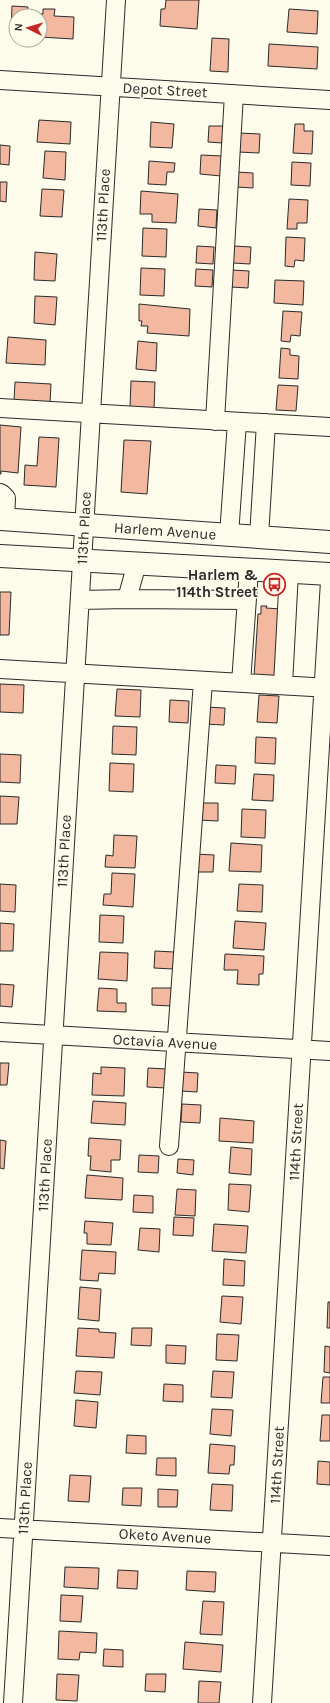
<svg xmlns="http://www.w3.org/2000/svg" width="330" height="1703" font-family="Karla,sans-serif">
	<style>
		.building { fill: #f2b8a0; stroke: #2b2b2b }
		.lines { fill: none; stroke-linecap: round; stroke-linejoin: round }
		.minor-casing { stroke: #2b2b2b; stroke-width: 20 }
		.major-casing { stroke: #2b2b2b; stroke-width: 24 }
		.minor { stroke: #fdfbea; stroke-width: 18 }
		.major { stroke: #fdfbea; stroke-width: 22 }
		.labels { text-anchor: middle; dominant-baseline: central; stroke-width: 3; stroke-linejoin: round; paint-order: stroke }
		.street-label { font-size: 15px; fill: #2b2b2b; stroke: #fdfbea }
		.poi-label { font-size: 15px; font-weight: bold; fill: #2b2b2b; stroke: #fdfbea; text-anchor: end }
	</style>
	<rect width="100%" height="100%" fill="#fdfbea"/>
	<path class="building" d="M166,0H199L197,29L160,26L161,9H165Z
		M12,6L28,7L27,13L43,14V9H55L54,16L74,17L73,39L40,37V16H16V33H11Z
		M289,9L318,11L317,34L287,32Z
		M212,38L229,39L228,72L210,71Z
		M269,44L318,47L317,69L268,66Z
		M39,120L71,122L70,144L37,142Z
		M151,122L174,124L172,148L150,147Z
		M295,124H304V131H313L312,154L293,153Z
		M209,126H223L222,143L208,142Z
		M239,133L260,134L259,153L238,152Z
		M0,145L10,146L9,165L0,164Z
		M45,151L66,152L65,180L43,178Z
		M201,155L222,156L221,176L200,174Z
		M149,161L175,163L174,172H167L166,185L148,184Z
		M292,162L311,163L310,186L291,185Z
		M237,172L253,173V188L236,187Z
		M0,182H7L6,202L0,201Z
		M42,189L64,190L62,217L40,216Z
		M141,191L178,194L176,223L152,222V214H140Z
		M289,199L308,200L307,223H297V229H287Z
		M199,209L217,210L216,228L198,226Z
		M143,228L167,229L166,257L142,256Z
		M286,237L305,238L304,261L295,260L294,267L285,266Z
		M197,246L214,247L213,264L196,263Z
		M234,246L251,247L250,264L233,263Z
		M35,252L57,254L55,281L34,280Z
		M141,268L165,269L164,296L140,295Z
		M196,269L213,270L212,287L195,286Z
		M232,270L249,271L248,288L231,287Z
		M275,280L304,281L303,305L274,303Z
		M35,296L57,297L55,325L34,323Z
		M139,304L190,309L189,336L147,333L148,326H141L142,321H139Z
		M283,311L302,312L300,336L291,335L290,342L281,341Z
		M8,337L46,340L45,365L6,363Z
		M138,341L157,343L156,371L136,369Z
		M281,348L290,349V355L299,356L298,379L279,378Z
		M131,381L155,382L154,409L130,408Z
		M15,382L51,384L50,404L14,401Z
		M278,385L298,386L296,411L276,410Z
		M0,425L21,427L18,473L1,471V474H0Z
		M39,437L59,438L56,487L24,485L25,465L37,466Z
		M124,440L151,441L147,494L121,492Z
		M0,592H11L9,635H0Z
		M261,606H267L266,608L281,609L280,679L254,677L258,614H261Z
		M0,684L24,685L23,713L0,712Z
		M117,689L141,690L140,717L115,716Z
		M259,695L279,696L277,723L257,722Z
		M170,700L189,701L188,723L169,722Z
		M205,707L225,708L224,725L204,724Z
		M113,726L137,727L136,755L112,754Z
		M256,737L276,738L275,764L255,763Z
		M0,754L21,755L20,783L0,782Z
		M110,763L134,764L133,792L109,791Z
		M216,765L236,766L235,784L215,783Z
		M254,774L274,775L273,801L252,800Z
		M0,796L19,797L17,824H0Z
		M199,803H218V821L198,820Z
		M242,809L266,810L265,838L241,837Z
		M114,835L137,836L135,868L105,867L106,855L113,856Z
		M231,843L262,845L261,872L229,871Z
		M195,854L214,855L213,872H194Z
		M112,873L135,874L133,907L103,905L104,894H111Z
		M0,884L16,885L15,912L0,911Z
		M239,884L263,885L262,912L237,911Z
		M100,915L124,916L123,943L99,942Z
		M235,921L266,923L264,950L233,948Z
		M0,923L14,924L13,951H0Z
		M155,951L174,952L173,969L154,968Z
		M100,952L128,953L127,981L98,979Z
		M225,954L264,956L263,974H259V985L237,984L238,970H224Z
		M0,984L14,985L12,1007L0,1006Z
		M99,988L117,989V1003H126V1012L97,1011Z
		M152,988H172L171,1006L152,1005Z
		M0,1063H9L7,1085H0Z
		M101,1067L125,1068L124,1096L92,1095L93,1073L101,1074Z
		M148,1068L167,1069L166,1088L147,1087Z
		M181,1072L198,1073L197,1092L180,1091Z
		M93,1101L126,1103L125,1125L91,1123Z
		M182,1104L201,1105L200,1123L181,1122Z
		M220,1118L254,1121L253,1143L219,1141Z
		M89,1138L121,1140L120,1160H111V1172L90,1170L91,1156H88Z
		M0,1140L6,1141L4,1169L0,1168Z
		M231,1147L252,1149L251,1175L229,1173Z
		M139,1155L159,1156L158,1173L138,1172Z
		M178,1159L194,1160L193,1175L177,1173Z
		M87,1175L123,1178L122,1200L85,1198Z
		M229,1184L251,1185L249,1212L228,1210Z
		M177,1189L196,1190L195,1216L175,1215Z
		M134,1195L153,1196V1213L133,1212Z
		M174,1217L194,1218L193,1236L173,1235Z
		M85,1221L113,1223L111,1245L87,1244V1233H84Z
		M214,1224L248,1226L246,1253L212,1251Z
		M140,1228L160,1229L159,1252L138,1250Z
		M82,1250L116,1252L115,1274L99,1273L98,1281L80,1280Z
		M224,1259L245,1261L244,1286L223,1285Z
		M80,1287L101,1289L99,1321L78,1319Z
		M222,1296L243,1297L241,1324L220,1322Z
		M328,1302H330V1328H327Z
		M78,1328L99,1329V1332L116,1333L114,1358L76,1356Z
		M132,1328H152L151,1346L131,1345Z
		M217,1334L239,1335L237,1361L216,1360Z
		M166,1345L186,1346L185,1364L166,1363Z
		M325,1346L330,1347V1373L324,1372Z
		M76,1371L102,1372L100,1395L74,1393Z
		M213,1371L234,1372L232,1398L211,1397Z
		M323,1377H330V1403H321Z
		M164,1384L183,1385V1402L163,1401Z
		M76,1400L98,1402L96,1428L74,1426Z
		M212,1409L233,1410L231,1436L210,1434Z
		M322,1415H330V1441H320Z
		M127,1435L146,1436V1454L126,1453Z
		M210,1444L235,1446L234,1465H230L229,1474L208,1473Z
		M157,1458H176V1476L156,1475Z
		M318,1461L330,1462V1485L317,1484Z
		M70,1475L91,1476L89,1502L68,1501Z
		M212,1484L233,1485L232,1511L210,1510Z
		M123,1488H142L141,1506L122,1505Z
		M158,1489L178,1490L177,1507H158Z
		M65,1567L99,1568L98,1589L64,1587Z
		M118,1570L138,1571L137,1589L117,1588Z
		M187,1571L216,1572L215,1592L186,1590Z
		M61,1595L83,1596L81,1622L60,1621Z
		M203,1601L224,1602L222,1635L200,1634Z
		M59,1631L97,1633L96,1653L80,1652L79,1660L58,1659Z
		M185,1642L223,1645L221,1672L183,1669Z
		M104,1649L123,1650V1667L103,1666Z
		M57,1674L79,1675L77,1701L56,1700Z
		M146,1674H166L165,1692L145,1691Z
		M199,1681L221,1682L219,1703H198Z"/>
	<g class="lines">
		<defs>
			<path id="minor" d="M0,80L330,100
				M0,408L330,427
				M215,421L234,94
				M0,493L2,494L6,498L5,519
				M229,535L237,422
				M259,537L266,423
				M127,599L247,600
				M80,600L127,599L137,563
				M0,669L330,688
				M241,683L249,570
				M283,685L289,572
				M0,1032L330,1051
				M169,1146L203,681
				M0,1528L330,1546
				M13,1703L116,0
				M262,1703L330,581"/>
			<path id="major" d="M0,519L330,542
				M0,556L330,574"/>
		</defs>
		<use href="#minor" class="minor-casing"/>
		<use href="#major" class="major-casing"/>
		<use href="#minor" class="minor"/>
		<use href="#major" class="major"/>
	</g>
	<defs>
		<symbol id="bus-ring" viewBox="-11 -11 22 22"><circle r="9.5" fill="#fdfbea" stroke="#c62828" stroke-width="1.5"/><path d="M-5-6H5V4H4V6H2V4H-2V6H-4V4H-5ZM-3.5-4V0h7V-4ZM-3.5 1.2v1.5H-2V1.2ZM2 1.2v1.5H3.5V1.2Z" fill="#c62828"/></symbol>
	</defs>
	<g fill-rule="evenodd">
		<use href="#bus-ring" x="262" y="572" width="25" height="25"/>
	</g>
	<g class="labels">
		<g class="street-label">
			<text transform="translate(165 90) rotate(3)">Depot Street</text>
			<text transform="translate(103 205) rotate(-87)">113th Place</text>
			<text transform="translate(84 528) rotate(-87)">113th Place</text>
			<text transform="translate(165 531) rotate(4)">Harlem Avenue</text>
			<text transform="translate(64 851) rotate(-87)">113th Place</text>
			<text transform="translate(165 1042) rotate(3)">Octavia Avenue</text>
			<text transform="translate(296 1142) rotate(-87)">114th Street</text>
			<text transform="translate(45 1175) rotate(-87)">113th Place</text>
			<text transform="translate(277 1465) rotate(-87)">114th Street</text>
			<text transform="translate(25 1498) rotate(-87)">113th Place</text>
			<text transform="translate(165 1536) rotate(3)">Oketo Avenue</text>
		</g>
		<g class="poi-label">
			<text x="258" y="575">Harlem &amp;<tspan x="258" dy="17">114th Street</tspan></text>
		</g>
	</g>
	<g transform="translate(28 28) rotate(275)"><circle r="19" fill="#fdfbea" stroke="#a9a89e"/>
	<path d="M0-3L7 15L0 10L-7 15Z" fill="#c62828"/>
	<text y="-6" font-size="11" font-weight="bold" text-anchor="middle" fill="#2b2b2b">N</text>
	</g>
</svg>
